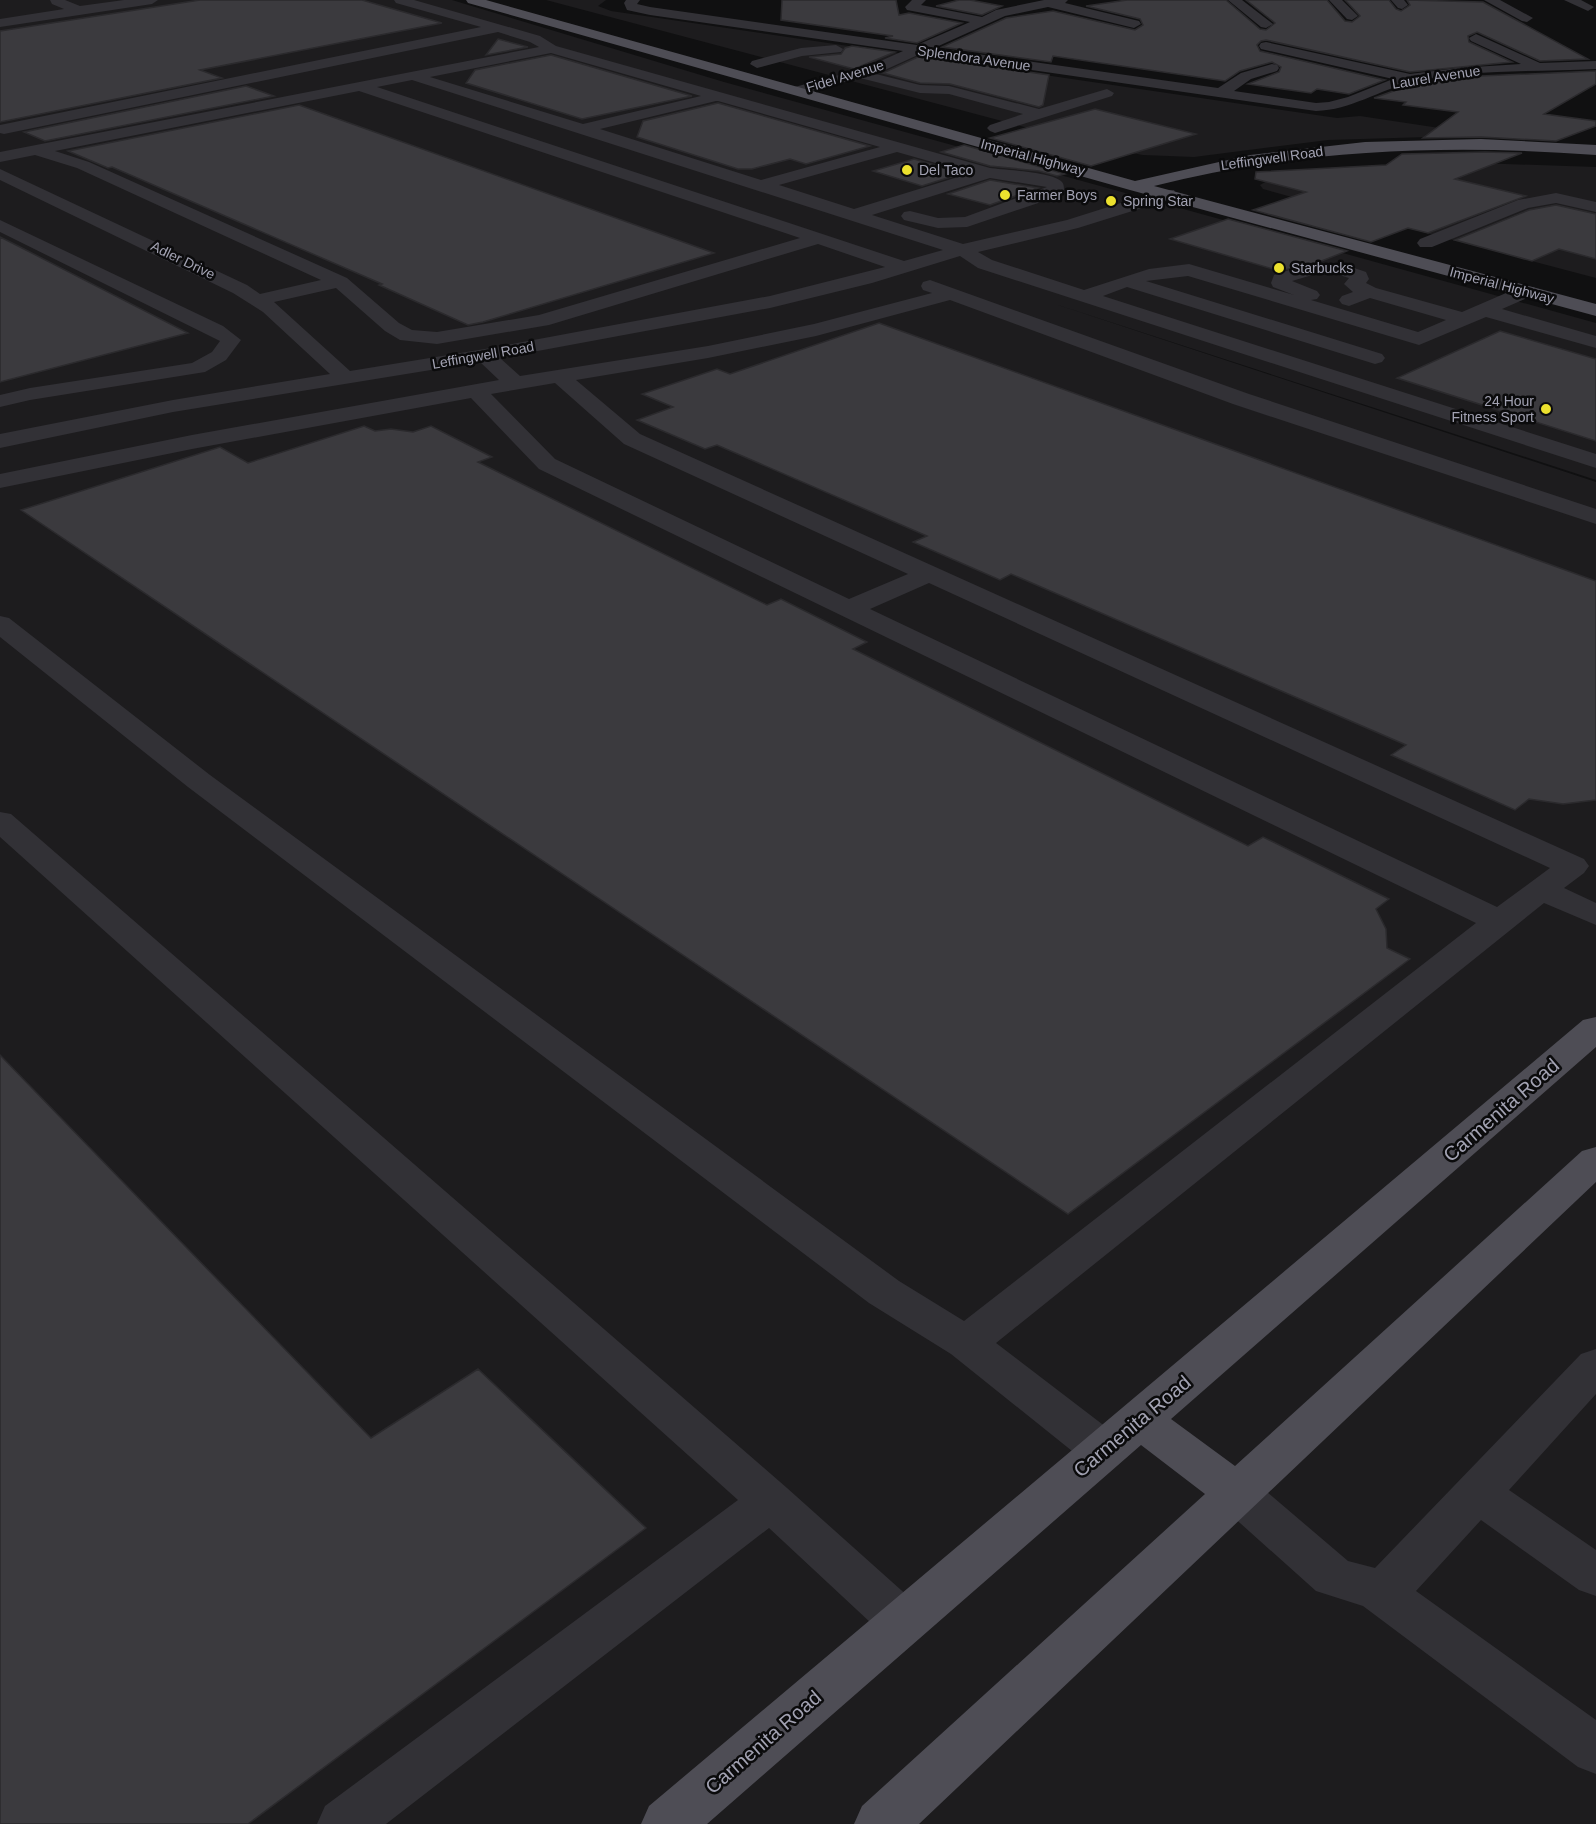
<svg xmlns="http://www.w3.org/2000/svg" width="1596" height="1824" font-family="Arial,sans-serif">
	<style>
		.built { fill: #1d1c1e }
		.building { fill: #3b3a3e; stroke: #2b2a2d; stroke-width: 1.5 }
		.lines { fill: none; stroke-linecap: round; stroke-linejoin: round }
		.minor { fill: #323136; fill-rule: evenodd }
		.major { fill: #4e4d55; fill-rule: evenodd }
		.poi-dot { fill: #ece12e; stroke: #0b0b0c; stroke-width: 2 }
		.labels { text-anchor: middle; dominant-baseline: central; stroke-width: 5; stroke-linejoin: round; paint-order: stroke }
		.far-street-label { font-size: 14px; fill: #a2a2b2; stroke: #0b0b0c }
		.far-poi-label { font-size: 14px; fill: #a2a2b2; stroke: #0b0b0c; text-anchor: start }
		.near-street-label { font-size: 20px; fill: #a2a2b2; stroke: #0b0b0c }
	</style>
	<rect width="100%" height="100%" fill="#101011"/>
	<path class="built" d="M0,0H452L724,82L1596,323V480L1052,303L1596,482V1824H0Z
		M546,0H606L598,6L611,11L1337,118L1360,116L1466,132L1461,136L1328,140L1194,157L1143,155L1104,148Z
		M1448,162L1596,167V278L1328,207L1263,189L1260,185L1267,181Z"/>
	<path class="building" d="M200,0H362L442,23L200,70L222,78L0,122V31Z
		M782,0H896L899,15L909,13L962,23L917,43L885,38L893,36L781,20Z
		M959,0H970L1002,6L982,15L936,6Z
		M1127,0H1226L1260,29L1266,30L1275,23L1246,0H1327L1345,21L1352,22L1360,16L1345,0H1389L1396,9L1401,11L1410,5L1407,0L1483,2L1588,59L1540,61L1477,32L1468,36L1469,42L1512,62L1410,72L1266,40L1261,41L1257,45L1260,51L1385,80L1349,94L1317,89L1311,93L1248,84L1279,72L1281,67L1272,62L1240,71L1225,81L1053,56L1051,62L942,47L1006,18L1053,11L1135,30L1143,25L1140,19L1086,6Z
		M498,39L528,47L486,55Z
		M852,46L895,52L854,69L809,57L841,54L845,48Z
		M551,55L692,96L582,119L466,83L475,70Z
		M920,56L1049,75L1043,105L1039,107L950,84L920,83L883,73Z
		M1596,71V84L1544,114L1596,121V126L1556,141L1481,137L1423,138L1458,112L1403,105L1406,102L1374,98L1413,84L1458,77Z
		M246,86L274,96L45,141L24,132Z
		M718,103L870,146L806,164L790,159L752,169H738L637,137L643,121Z
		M299,105L714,253L483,322L468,325L379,285L382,284L112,167L108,168L68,151Z
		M1095,109L1196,134L1091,166L990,138Z
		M964,145L1065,174L1057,176L1039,171L990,166L941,152Z
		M1485,152L1522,153L1455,179L1526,196L1428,233L1408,228L1371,242L1253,210L1306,192L1255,179L1256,172L1386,165L1402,154Z
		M914,159L963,173L922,186L873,171Z
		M990,180L1038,188L990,205L948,194Z
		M1556,205L1596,214V259L1559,249L1532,261L1455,240L1529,210Z
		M1228,219L1347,251L1319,262L1280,271L1170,239Z
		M0,237L20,247L188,333L0,382Z
		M879,323L1596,581V800L1563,804L1529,799L1515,810L1391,755L1406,745L1011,574L1000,580L913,542L927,536L717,445L705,449L637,420L673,407L642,394L717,369L730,374Z
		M1500,331L1596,359V441L1397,378Z
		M364,426L375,431L391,429L413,432L431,426L492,457L478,462L767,605L781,599L867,642L853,649L1248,846L1263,837L1389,899L1376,909L1386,929L1387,948L1410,959L1068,1214L21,510L220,447L248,463Z
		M0,1055L371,1438L478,1369L646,1528L248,1824H0Z"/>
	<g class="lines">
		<path class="minor" d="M50,0H65L80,6L124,0H158L152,4L0,27V19L64,9L52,4Z
			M394,0H414L540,36L556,46L990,168C1004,170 1053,172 1062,182C1064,184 1064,188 1064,191L1062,195L967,227L938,228L904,220L901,216L904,212L910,211L938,218L965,217L1047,187L990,178L872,215L963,244L1067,220L1162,190H1174L1176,194L1174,198L1078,228L978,252L992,260L1084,290L1149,269L1189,264L1294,295L1273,287L1271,283L1274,275C1310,263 1329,258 1366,272L1369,279L1366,283L1376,288L1462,312L1520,287H1534L1537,291L1534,295L1502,309L1596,336V348L1486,317L1419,345L1188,276L1146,281L1382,354L1385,358L1382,362L1375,364L1127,287L1103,296L1596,454V468L978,268L960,256L872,283L770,308L500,358L520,376L708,346L814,324L932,293L923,290L921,286L923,282L930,280L1249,394L1596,509V524L1233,404L950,300L816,336L708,358L576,380L640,434L1584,859L1589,866L1584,873L1564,888L1596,903V925L1544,903L996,1343L1119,1437L1126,1450L1119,1463L1103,1468L1087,1463L951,1354L869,1303L188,787L0,637V616L9,618L210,775L899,1281L964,1321L1476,923L539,469L471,398L192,449L0,488V474L192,435L499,380L480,362L173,412L0,448V434L173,400L330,374L263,312L233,293L0,180V169L247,285L260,294L321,280L77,168L35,155L0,162V152L539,47L530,42L498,32L4,134L0,133V125L481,27L396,3ZM551,53L701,96L583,124L430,77ZM412,80L943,250L904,261L377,87ZM359,91L800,238L539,315L437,332L412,330L399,323L347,278L89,162L55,151ZM716,101H718L880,147L761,180L600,129ZM897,152L971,173L854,209L779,185ZM818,244L885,267L770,296L485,349L350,371L274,302L336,288L385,331L400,340L437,344L549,325ZM1319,273L1336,274L1349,278L1344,284L1353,292L1342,296L1339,300L1342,304L1349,306L1370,298L1446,320L1418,332L1311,300L1317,299L1320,295L1317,291L1292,281ZM555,383L624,444L908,574L849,599L555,459L491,394ZM929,583L1550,868L1497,907L870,609Z
			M626,0H640L637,4L650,7L917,45L970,22L907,10L905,7L912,0H926L921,5L982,17L996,10L1044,0H1068L1065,3L1139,21L1141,24L1134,28L1048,7L1005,16L934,48L1218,88L1241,73L1272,64L1277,65L1279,68L1277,71L1251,79L1234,91L1316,103L1329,102L1348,97L1393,79L1261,49L1259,46L1261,43L1266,42L1410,74L1458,68L1521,64L1471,41L1469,38L1476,34L1540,63L1596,61V69C1536,72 1472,69 1412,82C1379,90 1351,110 1316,111L920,54L876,74L920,85L949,86L1039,109L1107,89L1114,93L1112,96L995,133L990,131L987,128L990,125L1023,114L949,94L920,93L860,78L796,95L789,91L791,88L865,68L903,51L650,15L627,10L624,3Z
			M1228,0H1242L1273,24L1266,28L1261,27Z
			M1329,0H1342L1358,16L1352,20L1347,19Z
			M1391,0H1404L1408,5L1402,9L1398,8Z
			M1484,0H1500L1533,18L1527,22L1522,21Z
			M1564,0H1581L1594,7L1588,11Z
			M836,45L843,49L841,52L802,56L757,68L750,64L752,61L801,48Z
			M1556,193L1596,202V212L1556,203L1528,208L1432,247H1420L1417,243L1420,239L1518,200Z
			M0,220L223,326L241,340L226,360L205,372L30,400L0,407V395L30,388L192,363L212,352L220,341L0,232Z
			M0,812L11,814L787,1488L920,1607L927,1622L920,1637L903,1643L886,1637L769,1528L386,1824H317L325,1806L738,1500L0,837Z
			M1596,1349V1394L1509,1490L1596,1550V1596L1579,1590L1481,1520L1416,1591L1596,1720V1774L1578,1767L1363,1606L1316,1591L1221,1506L1214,1493L1221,1480L1237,1474L1253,1480L1348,1561L1375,1568L1581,1354Z"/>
		<path class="major" d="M466,0H486L1135,181L1250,155L1365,142L1481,139L1596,145V155C1447,144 1300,149 1154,186L1596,304V316L1130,190L468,3Z
			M1596,1017V1047L1171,1419L1235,1466L1582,1151L1596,1147V1182L919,1824H854L862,1806L1205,1494L1141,1445L707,1824H641L649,1806L1583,1020Z"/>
	</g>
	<g class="poi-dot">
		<circle cx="907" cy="170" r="6"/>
		<circle cx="1005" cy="195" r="6"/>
		<circle cx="1111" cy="201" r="6"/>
		<circle cx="1279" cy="268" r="6"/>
		<circle cx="1546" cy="409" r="6"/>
	</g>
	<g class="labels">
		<g class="far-street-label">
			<text transform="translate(974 58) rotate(8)">Splendora Avenue</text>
			<text transform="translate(845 76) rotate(-17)">Fidel Avenue</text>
			<text transform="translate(1436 77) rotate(-9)">Laurel Avenue</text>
			<text transform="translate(1033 157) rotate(15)">Imperial Highway</text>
			<text transform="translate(1272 158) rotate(-8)">Leffingwell Road</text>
			<text transform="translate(183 260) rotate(26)">Adler Drive</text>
			<text transform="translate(1502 285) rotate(15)">Imperial Highway</text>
			<text transform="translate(483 355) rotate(-10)">Leffingwell Road</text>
		</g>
		<g class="far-poi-label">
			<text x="919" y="170">Del Taco</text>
			<text x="1017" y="195">Farmer Boys</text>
			<text x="1123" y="201">Spring Star</text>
			<text x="1291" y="268">Starbucks</text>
			<text x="1534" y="401" text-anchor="end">24 Hour<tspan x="1534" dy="16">Fitness Sport</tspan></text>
		</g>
		<g class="near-street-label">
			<text transform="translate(1501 1110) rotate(-41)">Carmenita Road</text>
			<text transform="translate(1132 1426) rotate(-40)">Carmenita Road</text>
			<text transform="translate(763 1742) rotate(-41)">Carmenita Road</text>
		</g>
	</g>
</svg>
